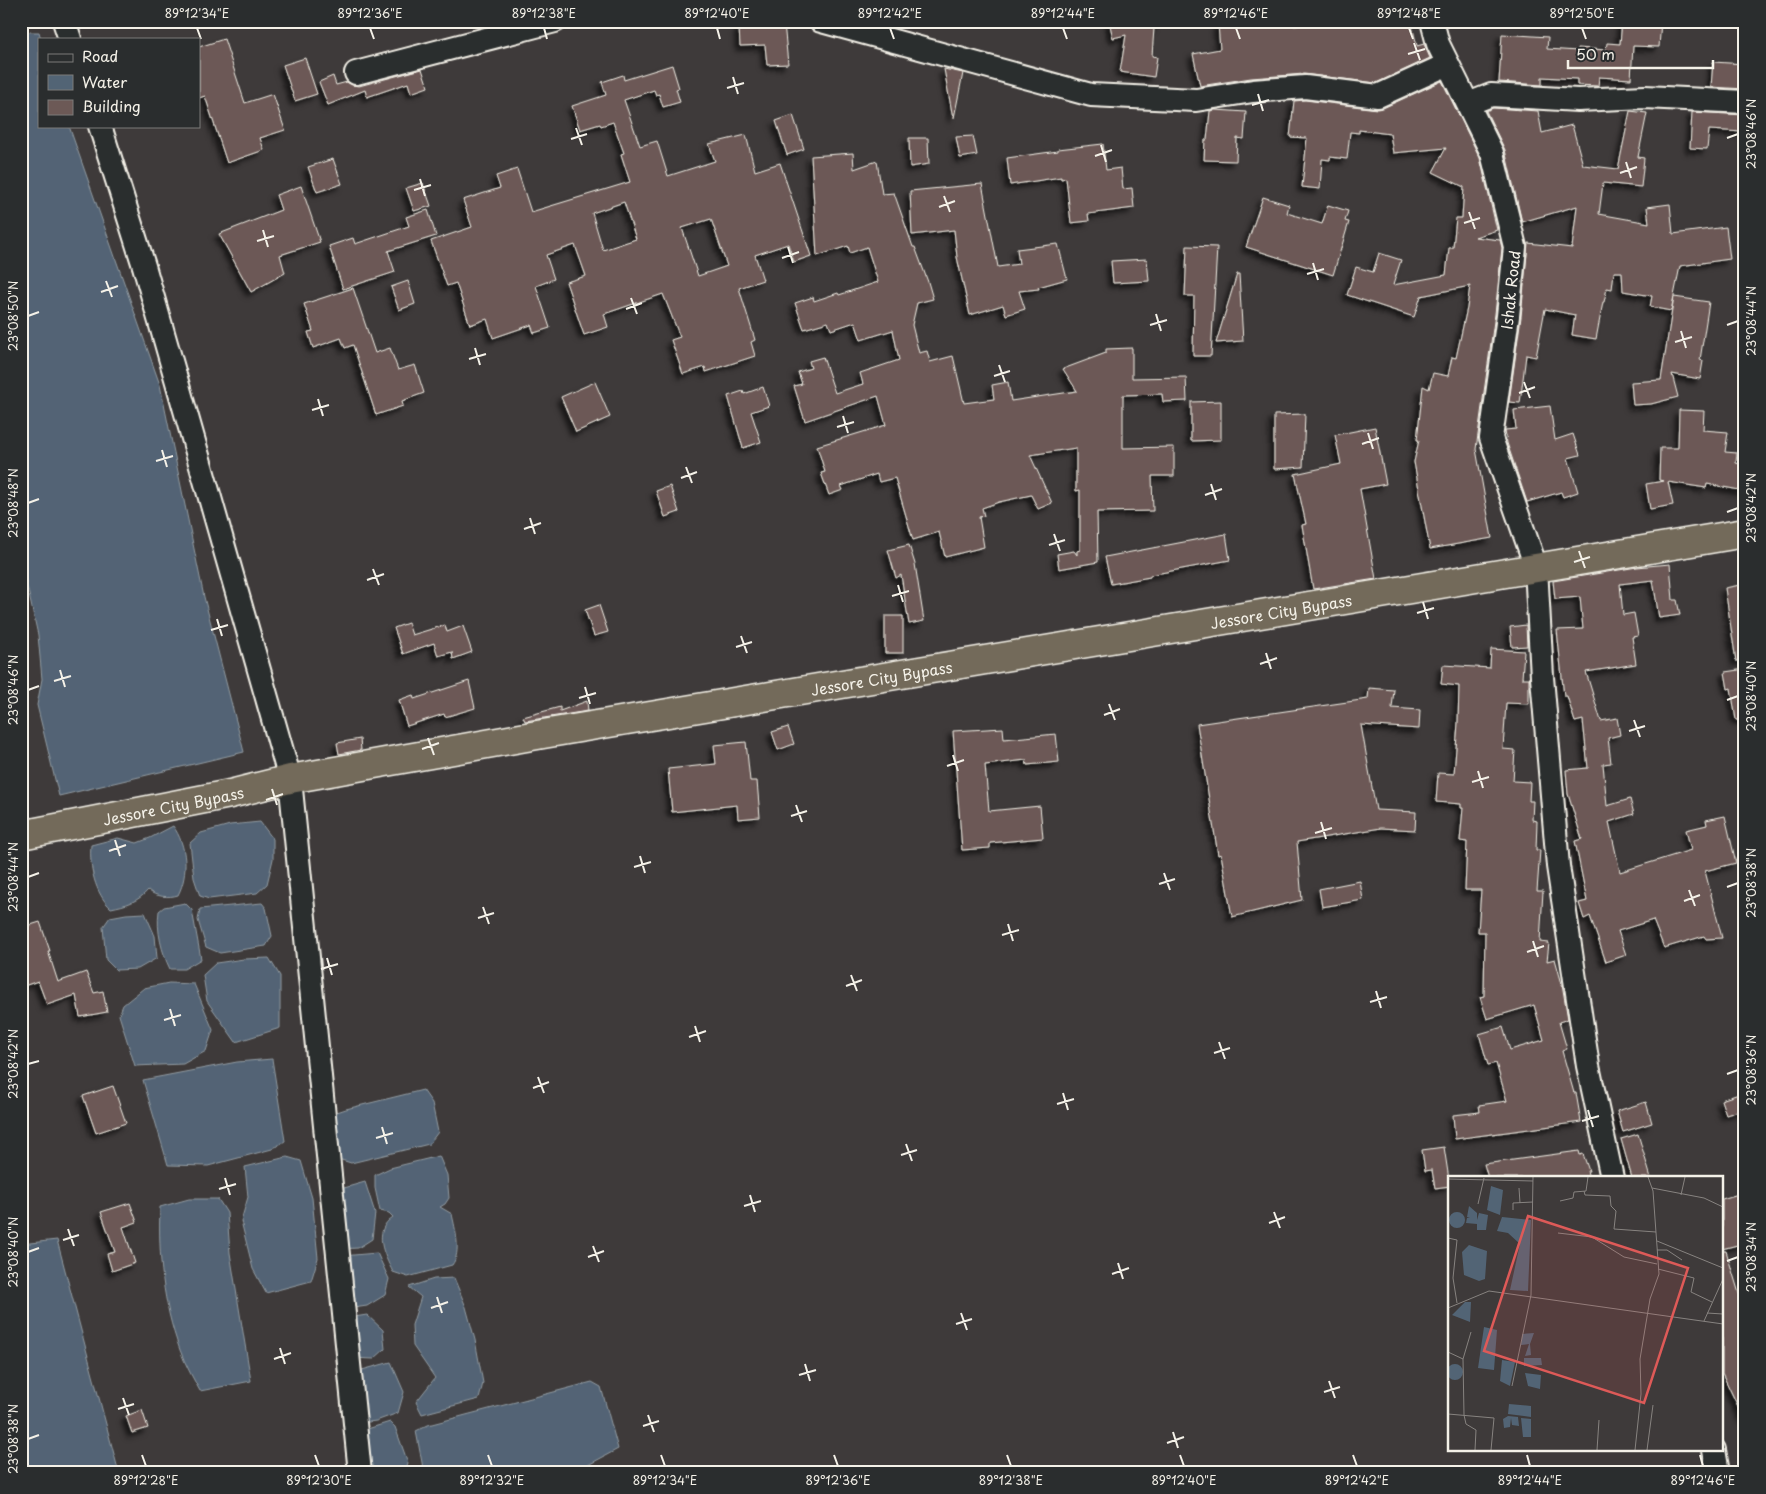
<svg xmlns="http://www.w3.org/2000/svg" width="1766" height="1494" font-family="'Playpen Sans',sans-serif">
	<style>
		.water { fill: #526475; stroke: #939ca3 }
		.building { fill: #6c5956; stroke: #f4f1e8; fill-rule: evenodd; filter: url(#shadow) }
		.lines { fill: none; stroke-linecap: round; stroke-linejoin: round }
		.minor-casing { stroke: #f4f1e8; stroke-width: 26 }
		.highway-casing { stroke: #f4f1e8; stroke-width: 31 }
		.minor { stroke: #2a2d2e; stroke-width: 22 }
		.highway { stroke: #736b5a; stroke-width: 28 }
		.ticks { fill: none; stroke: #f4f1e8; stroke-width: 2 }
		.labels { text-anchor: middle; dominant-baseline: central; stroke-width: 4; stroke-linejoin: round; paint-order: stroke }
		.street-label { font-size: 15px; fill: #f4f1e8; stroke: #2a2d2e }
		.inset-road { fill: none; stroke: #878380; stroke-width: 1 }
		.view { fill: #de5a58; fill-opacity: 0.15; stroke: #de5a58; stroke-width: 2.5 }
		.inset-edge { fill: none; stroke: #f4f1e8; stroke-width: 2.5 }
		.neatline { fill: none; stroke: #f4f1e8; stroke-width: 2 }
		.ticks-label { font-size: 12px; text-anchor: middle; fill: #f4f1e8 }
	</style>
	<defs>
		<filter id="shadow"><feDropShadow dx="-4.5" dy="4.5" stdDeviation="2.5" flood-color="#0009"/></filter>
	</defs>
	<rect width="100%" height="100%" fill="#3e3a3a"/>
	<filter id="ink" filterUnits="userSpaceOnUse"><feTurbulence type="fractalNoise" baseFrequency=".02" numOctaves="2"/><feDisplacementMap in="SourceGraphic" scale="10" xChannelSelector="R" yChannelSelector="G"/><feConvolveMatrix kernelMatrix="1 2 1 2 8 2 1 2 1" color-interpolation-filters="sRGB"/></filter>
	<g filter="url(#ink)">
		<path class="water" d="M21,32H39L41,39H39V126H69L160,385L204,597L244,752L59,796L37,705L42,679L38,635L21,559Z
			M260,822L273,839V859L267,884L257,893L209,899L200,896L194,878L190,843L201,833L230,825Z
			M173,826C187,845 189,874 178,895C169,898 155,897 148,890C138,902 126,905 111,908C95,894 89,866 91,845L118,838L137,843L150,838Z
			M185,903L192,910L201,959L184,969H170C162,953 156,930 159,911L164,907Z
			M262,903L266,908L272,936L266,946L220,953L206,947L198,920L200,909Z
			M145,913L155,936L157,958L138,969L116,970L106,960L103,927L110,917L126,914Z
			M269,958L280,976V1028L236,1042L207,1001L203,975L216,963L244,959Z
			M169,983L194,984L213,1030L206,1051L183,1064L135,1066L119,1015L123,1005L144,988Z
			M272,1059L285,1141L272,1149L208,1166L168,1165L143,1080L237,1062Z
			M423,1090L432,1103L438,1132L429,1144L351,1163L335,1158L331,1114L346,1109Z
			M439,1156L447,1175L449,1198L445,1204L440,1207L452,1214C455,1229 462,1252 452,1265L408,1277L393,1272C384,1255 372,1231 393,1217L389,1213L380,1211L375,1188V1175L390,1168Z
			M287,1157L301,1161L312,1198L318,1258L311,1281L266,1293L253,1269L241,1221L248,1197L245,1167Z
			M365,1182L375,1213L372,1239L358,1248L339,1249L325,1197L344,1188Z
			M189,1199H218L227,1213L230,1253L251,1381L200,1391C193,1378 185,1364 180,1350C163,1304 158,1255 160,1207Z
			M57,1240L119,1473H21V1244Z
			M377,1253L389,1279L385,1295L367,1306L347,1309L342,1256Z
			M454,1278L466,1307L475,1340L483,1383L479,1399L422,1414L416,1402L435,1378L413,1346L412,1325L421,1297L409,1287L434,1279Z
			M367,1315L383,1330L385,1349L374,1359L349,1358L348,1318Z
			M391,1362L404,1392L398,1413L376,1421L361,1423L351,1373Z
			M592,1382L601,1387L618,1449L573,1473H424L416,1431L428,1425Z
			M390,1422L395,1427L408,1463L404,1473H361L364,1430Z"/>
		<path class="building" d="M1109,21H1159V27L1154,28L1152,56L1157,57L1154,77L1120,72L1126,35L1113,38Z
			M1250,21H1294V26L1338,21H1411L1417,46L1424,44L1430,58L1376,83L1304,74L1251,78L1200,86L1193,54L1220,49L1218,24Z
			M1622,21H1661L1659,47L1633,46L1631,79L1599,77L1598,86L1577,85V79L1542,77V85L1499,82L1502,34L1548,37L1547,49L1578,51V48L1606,50L1607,43L1620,44Z
			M784,23L788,64L767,65L765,45L740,46L739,27Z
			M224,39L245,103L273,94L285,130L260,138L264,150L227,163L205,96L199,98V47Z
			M305,58L317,94L295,101L283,65Z
			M1713,62L1745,64V89L1711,87Z
			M672,65L679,88L676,89L680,102L663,107L659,94L656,95L654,90L624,100L640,146L657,141L668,176L715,161L709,144L746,135L755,171L780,163L811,256L794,262L788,244L755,255L763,280L739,288L755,340L751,342L755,356L706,372L705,367L683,374L671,340L680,337L663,294L604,314L608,327L584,335L566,282L586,276L575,245L546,255L554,279L536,286L550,328L534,333L531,325L493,338L487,319L470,325L456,283L447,286L431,241L472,227L463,200L500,188L496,176L517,169L531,212L630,182L621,154L624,153L613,122L601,126L600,124L580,130L572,106L606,95L602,82L623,75L624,80ZM624,202L636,239L603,250L592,213ZM711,219L727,266L698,276L682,228Z
			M422,69L428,87L411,93L408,83L367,97L365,90L328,105L319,82L333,76L336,85L347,82L352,85L359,86Z
			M944,69L963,73L954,118H953Z
			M1442,81L1480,158L1497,230L1475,237L1500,240L1502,248L1495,314L1476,449L1492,538L1430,549L1414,462L1419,440H1417L1423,386L1429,389L1433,373L1448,376L1452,357L1456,358L1467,308L1470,286L1421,296L1414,317L1347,295L1356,267L1373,272L1379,253L1401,260L1393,285L1446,275L1449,248H1453L1456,218H1462L1464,187L1433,172L1446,148L1393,153L1390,134L1359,130V133L1350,132L1347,159L1330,157V160L1322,159L1320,189L1302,187L1307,138L1290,137L1294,101L1305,100L1377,109L1383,108Z
			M1493,108L1538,111L1542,133L1572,125L1583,165L1618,169L1630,111L1647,113L1638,157L1644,158L1641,187L1603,183L1599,214L1649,223L1647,207L1670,204L1673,234L1726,227L1730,259L1680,266L1671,311L1650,307L1652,296L1623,291L1622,272H1614L1612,289L1607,288L1604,302H1603L1596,339L1572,335L1575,315L1545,309L1536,357L1526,355L1520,403L1509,402L1521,317L1528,243L1572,248L1577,206L1522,222L1505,150L1486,111Z
			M1215,110L1246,112L1244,139L1237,138L1236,161L1204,160L1205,140H1207L1210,111Z
			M1692,112L1744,115L1743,132L1709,130L1707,149L1690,148Z
			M793,115L804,149L787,155L776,121Z
			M973,136L977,155L960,158L956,137Z
			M909,138H928L929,164L910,167Z
			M1103,144L1106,170L1121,168L1123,189L1132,188L1134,208L1088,214L1089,221L1071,223L1066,178L1061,179V177L1010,185L1007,158L1058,151V149Z
			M853,153L854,169L877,161L882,194L894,193L913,247H915L928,282L933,299L917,303L912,325L919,353L927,351L930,362L953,356L964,403L994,399L992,385L1008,382L1011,401L1077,391L1063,369L1106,353V349L1132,348V378L1186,377L1187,401L1163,402L1162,394L1123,395V448L1174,447V476H1152L1153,511L1097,512L1098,562L1059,569L1057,554L1074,551L1077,555V551L1080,550V490L1076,491V448L1030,455L1052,503L1038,509L1031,495L999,502L982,508L984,516L979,517L984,547L945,557L939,532L913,540L895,478L879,482L877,474L841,486L843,490L829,495L821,473L825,472L817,446L886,425L878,396L805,421L794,386L802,384L798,372L811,368L809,361L823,357L835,393L863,384L860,373L899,360L893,330L861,340L855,322L831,330L828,322L804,329L795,303L813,297L814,301L838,293L839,295L878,282L867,247L850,253L848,246L817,256L811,156Z
			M333,159L342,184L317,192L308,167Z
			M423,183L431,206L414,211L406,188Z
			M982,184L998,267L1019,264L1017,249L1058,244L1067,279L1038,287L1039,289L1019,291L1025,309L1006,315L1003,305L970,315L957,257L954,230L912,235L910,191Z
			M301,186L320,242L280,255L285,273L251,292L219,234L281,210L276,195Z
			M1263,197L1289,205L1287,213L1322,224L1328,205L1348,211L1345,221L1349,222L1333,275L1246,247Z
			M428,210L436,236L388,251L395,272L343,289L329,246L353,238L355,244L409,226L406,217Z
			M1187,246L1217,247L1211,356H1193L1194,296H1185Z
			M1147,259L1149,281L1113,283L1111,261Z
			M1237,274H1239L1243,341L1216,343Z
			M408,281L415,304L399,310L391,287Z
			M353,288L375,353L390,348L398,370L415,365L424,393L402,401L403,406L376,415L353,345L345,348L341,338L313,348L308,332L313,331L304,304Z
			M1674,297L1709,302L1700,360L1703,361L1700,379L1672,374L1678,397L1651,404L1633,405L1631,382L1661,380Z
			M595,382L610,417L576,432L561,397Z
			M763,387L769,406L751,412L761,442L743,448L728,396L743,391L744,394Z
			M1221,401V440L1191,441V402Z
			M1550,406L1555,440L1573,434L1580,455L1568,458L1578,492L1563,497L1561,492L1527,502L1507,443L1505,430L1516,429L1514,410Z
			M1679,410L1704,411L1703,430L1728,432L1725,452L1737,453L1736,463L1745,465V491L1707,484L1706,488L1668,482L1673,505L1650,509L1646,484L1664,481L1659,480L1660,448H1678Z
			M1305,414L1303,467L1274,469V415Z
			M1375,427L1386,484L1360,489L1376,579L1313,589L1302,525L1306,524L1295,474L1341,464L1335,435Z
			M670,486L679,512L665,517L656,491Z
			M1226,534L1230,560L1150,575V577L1111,584L1105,557Z
			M909,545L915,564L924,621L909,624L901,575L896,578L888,550Z
			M1670,564L1673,600H1677L1680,615L1659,618L1653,580L1620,584L1623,615L1634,613L1638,636L1632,637L1636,664L1586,672L1601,721L1617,718L1620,735L1608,738L1611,763L1603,764L1607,806L1630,799L1634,814L1609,822L1620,872L1691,850L1686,830L1707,825L1706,820L1725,816L1736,863L1705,871L1722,938L1706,939L1704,936L1664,948L1653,920L1618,931L1626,955L1606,962L1590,916L1584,919L1579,903L1587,901L1575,841L1582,839L1568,794L1566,770L1588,768L1583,720L1575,722L1567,696H1564L1557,630L1583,629L1580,597L1555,599L1553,581L1637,567Z
			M1745,584V660L1736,661L1725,588Z
			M599,605L608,632L594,636L585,610Z
			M885,616H903V653H885Z
			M408,623L412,635L445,625L447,632L463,626L472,652L453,659L452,652L438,656L434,643L403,654L394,628Z
			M1526,625L1527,646L1512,647L1510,627Z
			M1491,649L1524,651L1522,678H1529V704L1506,703L1503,749L1515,750L1513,781L1530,782L1529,801H1533L1532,820L1537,821L1536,850H1540L1537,891H1543L1540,942L1549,943L1547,961L1555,959L1562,984L1568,1019L1559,1022L1567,1049L1562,1051L1574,1093H1576L1581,1122L1455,1139L1453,1115L1480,1112L1479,1105L1507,1101L1496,1063L1488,1065L1479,1034L1503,1027L1510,1050L1544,1040L1534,1005L1487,1019L1480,997L1484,996L1485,932H1478L1481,890H1465L1467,842L1460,841L1463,808H1461V804L1436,802L1438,773L1454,774L1458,723L1459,686L1441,684L1443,665L1490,668Z
			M1745,669V720H1736L1731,688L1728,689L1725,672Z
			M469,681L475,708L445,717L444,714L407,726L399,700L413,695L414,699Z
			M1369,688L1394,690L1392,708L1420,710L1419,729L1361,725L1376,810L1416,812L1415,830L1381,828L1297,842L1302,900L1232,917L1221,854L1218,855L1197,724L1368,699Z
			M587,701L588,711L525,721L523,717L560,707V711Z
			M788,727L794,744L778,750L772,732Z
			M1003,728L1004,739L1056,734L1059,762L1027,765L1026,760L985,765L989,811L1040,806L1043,838L990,843V848L962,850L953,731Z
			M360,739L361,750L339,754L337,743Z
			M746,742L750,781H757L760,817L738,819L737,805L672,812L668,769L716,764L714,745Z
			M1360,881L1363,900L1322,907L1319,889Z
			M40,922L50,951H48L58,982L86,972L94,993L103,991L107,1012L80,1017L76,995L47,1005L38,981L21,987V928Z
			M113,1086L126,1123L96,1133L83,1096Z
			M1745,1092V1109L1726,1115L1721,1100Z
			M1646,1102L1652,1123L1623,1132L1617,1111Z
			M1638,1134L1651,1178H1632L1621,1139Z
			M1444,1147L1450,1186L1435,1188L1432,1170L1425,1171L1422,1150Z
			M1579,1151L1580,1155L1583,1154L1589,1171H1587L1589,1178H1488L1484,1164Z
			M1745,1192V1243L1722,1249V1199Z
			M130,1203L137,1222L123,1227L135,1263L112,1271L107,1254L115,1252L101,1212Z
			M1722,1251H1726L1745,1313V1421L1722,1373Z
			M142,1410L148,1428L132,1433L126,1416Z"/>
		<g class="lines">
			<defs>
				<path id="minor" d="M64,21L70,39
					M821,21L1091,95L1196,100L1253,91L1305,87L1378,96L1448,64
					M1432,21L1438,44L1492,153L1515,247L1508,316L1491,438L1536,567L1542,677L1558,866L1588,1066L1612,1178
					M356,73L555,21
					M1468,104L1491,95L1578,100L1645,97L1745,102
					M100,126L144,266L290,779L360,1473
					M1714,1450L1718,1473"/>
				<g id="highway">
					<path id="s1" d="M21,835L230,794L290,779L543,734L1745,533"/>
				</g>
			</defs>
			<use href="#minor" class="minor-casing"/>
			<use href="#highway" class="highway-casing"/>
			<use href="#minor" class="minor"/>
			<use href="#highway" class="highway"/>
		</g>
	</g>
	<path class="ticks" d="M197,28L201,39M370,28L374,39M544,28L547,39M717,28L720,39M890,28L894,39M1063,28L1067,39M1236,28L1240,39M1409,28L1413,39M1582,28L1586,39M1414,43L1420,60M1408,54L1425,49M733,77L738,94M727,88L744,83M1258,94L1263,111M1252,105L1269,100M576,128L582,145M1727,138L1738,134M571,139L587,134M1101,145L1106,162M1095,156L1112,150M1626,162L1631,178M1620,173L1637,167M420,179L425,196M414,190L431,185M944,196L950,212M939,207L955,201M1469,212L1475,229M1464,223L1480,218M263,230L268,247M257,241L274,236M788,247L793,263M782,258L799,252M1313,263L1318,280M1307,274L1324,269M106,281L112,297M101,292L118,286M631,298L637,314M626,309L642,303M1156,314L1161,331M28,316L39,312M1150,325L1167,320M1727,325L1738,321M1681,331L1686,348M1675,342L1692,337M475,348L480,365M469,359L486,354M999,365L1005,382M994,376L1010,371M1524,382L1530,398M1519,393L1535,387M318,399L323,416M312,410L329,405M843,416L848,433M837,427L854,422M1368,433L1373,449M1362,444L1379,438M162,450L167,467M156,461L173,456M686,467L692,483M681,478L697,472M1211,484L1216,500M1205,495L1222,489M28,503L39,499M1727,512L1738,508M530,518L535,534M524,529L541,523M1054,534L1060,551M1049,545L1065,540M1579,551L1585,568M1574,562L1590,557M373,569L379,585M367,580L384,574M898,585L903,602M892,596L909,591M1423,602L1428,619M1417,613L1434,608M217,619L222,636M211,630L228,625M741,636L747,653M736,647L752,642M1266,653L1271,669M1260,664L1277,658M60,670L65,687M54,681L71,676M585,687L590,704M28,690L39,686M579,698L596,693M1727,700L1738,696M1109,704L1115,720M1104,715L1120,709M1634,720L1640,737M1629,731L1645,726M428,738L434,755M422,749L439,743M953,755L958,771M947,766L964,760M1478,771L1483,788M1472,782L1489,777M272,789L277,805M266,800L283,794M796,805L802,822M791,816L807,811M1321,822L1326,839M1315,833L1332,828M115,840L120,856M109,851L126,845M640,856L645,873M634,867L651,862M1164,873L1170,890M28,877L39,873M1159,884L1175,879M1727,887L1738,883M1689,890L1695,906M1684,901L1700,895M483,907L489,924M478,918L494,913M1008,924L1013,941M1002,935L1019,930M1533,941L1538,957M1527,952L1544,946M327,958L332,975M321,969L338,964M851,975L857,991M846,986L862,980M1376,991L1381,1008M1370,1002L1387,997M170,1009L175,1026M164,1020L181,1015M695,1026L700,1042M689,1037L706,1031M1219,1042L1225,1059M1214,1053L1230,1048M28,1064L39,1061M1727,1074L1738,1070M538,1077L544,1093M533,1088L549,1082M1063,1093L1068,1110M1057,1104L1074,1099M1588,1110L1593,1127M1582,1121L1599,1116M382,1127L387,1144M376,1138L393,1133M906,1144L912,1161M901,1155L917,1150M225,1178L230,1195M219,1189L236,1184M750,1195L755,1212M744,1206L761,1201M1274,1212L1280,1228M1269,1223L1285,1217M68,1229L74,1246M63,1240L79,1235M593,1246L599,1262M28,1252L39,1248M588,1257L604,1251M1727,1261L1738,1257M1118,1263L1123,1279M1112,1274L1129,1268M437,1297L442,1313M431,1308L448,1302M961,1313L967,1330M956,1324L972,1319M280,1348L285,1364M274,1359L291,1353M805,1364L810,1381M799,1375L816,1370M1329,1381L1335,1398M1324,1392L1340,1387M123,1398L129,1415M118,1409L134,1404M648,1415L654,1432M643,1426L659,1421M1173,1432L1178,1448M28,1439L39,1435M1167,1443L1184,1437M142,1455L146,1466M315,1455L319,1466M488,1455L492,1466M661,1455L665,1466M834,1455L838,1466M1007,1455L1011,1466M1180,1455L1184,1466M1353,1455L1357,1466M1527,1455L1530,1466M1700,1455L1703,1466"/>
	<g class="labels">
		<g class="street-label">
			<text transform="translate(1510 290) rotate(-84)">Ishak Road</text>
			<text stroke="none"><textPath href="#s1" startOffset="1280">Jessore City Bypass</textPath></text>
			<text stroke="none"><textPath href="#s1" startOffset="875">Jessore City Bypass</textPath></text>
			<text stroke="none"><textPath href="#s1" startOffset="155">Jessore City Bypass</textPath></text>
		</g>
	</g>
	<g transform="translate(1448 1176)">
		<rect width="275" height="275" fill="#3e3a3a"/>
		<path d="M43,10L55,14L52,39L39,34ZM21,30L29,37V44L31,37L40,39L38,54H29V48L18,47L19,42H22L19,41ZM1 44a8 8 0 1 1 16 0a8 8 0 1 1-16 0ZM54,41L83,44L80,115L62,114L72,68L60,57L49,55ZM21,69L39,75L37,103L31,105L16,99L14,76ZM17,126H23L22,146L4,139ZM36,151L49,154L46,194L30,192ZM86,157L82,168L83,179L77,180L81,168L73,169L74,158ZM76,182H93L94,189L76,190ZM54,184L67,186L62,210L52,205ZM-1 196a8 8 0 1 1 16 0a8 8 0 1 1-16 0ZM77,197L93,199L92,213L80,210ZM61,228L83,230V241L60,238ZM60,240L70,241L71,250L64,249L63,242L62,251L56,252L55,243ZM73,242L83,243V261H75Z" fill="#526475"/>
		<path class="inset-road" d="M0,3L85,5M71,12L72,27M204,12L256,22L275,31M136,15L137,19L162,20L163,30L168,35L166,53L208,56M233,19L237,1M112,25L125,22L126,16L138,15L140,1M30,28L36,2M65,34V27L85,26M110,57L144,61L176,81L209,88M0,62L9,64L5,102L9,127M209,65L275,92M209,74H219L234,84M210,93L246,102L243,116L264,126M0,132L41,115L275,148M259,137L275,138M256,145L275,103M0,176L15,183L16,239L18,248L28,254L27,274M15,183L23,156M64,210L83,119L85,1M0,238L46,242L43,274M149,274L151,244M187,274L193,218L192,183L202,123L211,98L205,15L200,1M199,274L205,229"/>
		<path class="view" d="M80,40L240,92L196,227L36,175Z"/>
		<rect width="275" height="275" class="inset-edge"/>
	</g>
	<rect width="1766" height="1494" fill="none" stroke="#2a2d2e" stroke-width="55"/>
	<rect x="38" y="38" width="162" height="90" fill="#2a2d2e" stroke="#7b7b78"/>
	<rect x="48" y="54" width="25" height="8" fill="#2a2d2e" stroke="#7b7b78"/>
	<text x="82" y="62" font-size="15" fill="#f4f1e8">Road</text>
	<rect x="48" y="75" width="25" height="15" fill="#526475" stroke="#7b7b78"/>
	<text x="82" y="88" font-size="15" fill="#f4f1e8">Water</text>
	<rect x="48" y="100" width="25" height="15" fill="#6c5956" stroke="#7b7b78"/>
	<text x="82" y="112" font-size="15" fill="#f4f1e8">Building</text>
	<path d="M1568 60v8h145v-8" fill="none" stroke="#f4f1e8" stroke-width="2.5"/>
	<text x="1576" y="60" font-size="15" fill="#f4f1e8" stroke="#2a2d2e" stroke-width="4" paint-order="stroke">50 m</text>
	<rect x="28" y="28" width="1710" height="1438" class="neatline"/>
	<g class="ticks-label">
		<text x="197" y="18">89°12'34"E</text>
		<text x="370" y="18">89°12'36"E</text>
		<text x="544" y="18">89°12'38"E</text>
		<text x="717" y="18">89°12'40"E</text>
		<text x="890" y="18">89°12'42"E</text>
		<text x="1063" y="18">89°12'44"E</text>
		<text x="1236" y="18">89°12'46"E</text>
		<text x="1409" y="18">89°12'48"E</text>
		<text x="1582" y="18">89°12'50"E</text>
		<text transform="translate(1752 134) rotate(-90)" y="4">23°08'46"N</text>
		<text transform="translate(14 316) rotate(-90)" y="4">23°08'50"N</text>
		<text transform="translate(1752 321) rotate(-90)" y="4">23°08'44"N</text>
		<text transform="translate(14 503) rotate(-90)" y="4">23°08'48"N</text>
		<text transform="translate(1752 508) rotate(-90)" y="4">23°08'42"N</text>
		<text transform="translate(14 690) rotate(-90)" y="4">23°08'46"N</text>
		<text transform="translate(1752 696) rotate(-90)" y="4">23°08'40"N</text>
		<text transform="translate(14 877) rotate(-90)" y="4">23°08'44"N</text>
		<text transform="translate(1752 883) rotate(-90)" y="4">23°08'38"N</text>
		<text transform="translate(14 1064) rotate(-90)" y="4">23°08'42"N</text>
		<text transform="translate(1752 1070) rotate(-90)" y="4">23°08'36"N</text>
		<text transform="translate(14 1252) rotate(-90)" y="4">23°08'40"N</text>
		<text transform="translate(1752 1257) rotate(-90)" y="4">23°08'34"N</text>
		<text transform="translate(14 1439) rotate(-90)" y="4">23°08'38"N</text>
		<text x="146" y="1485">89°12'28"E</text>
		<text x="319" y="1485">89°12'30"E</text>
		<text x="492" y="1485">89°12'32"E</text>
		<text x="665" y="1485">89°12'34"E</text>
		<text x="838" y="1485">89°12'36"E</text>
		<text x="1011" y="1485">89°12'38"E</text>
		<text x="1184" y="1485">89°12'40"E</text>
		<text x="1357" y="1485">89°12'42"E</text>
		<text x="1530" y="1485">89°12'44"E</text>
		<text x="1703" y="1485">89°12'46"E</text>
	</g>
</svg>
